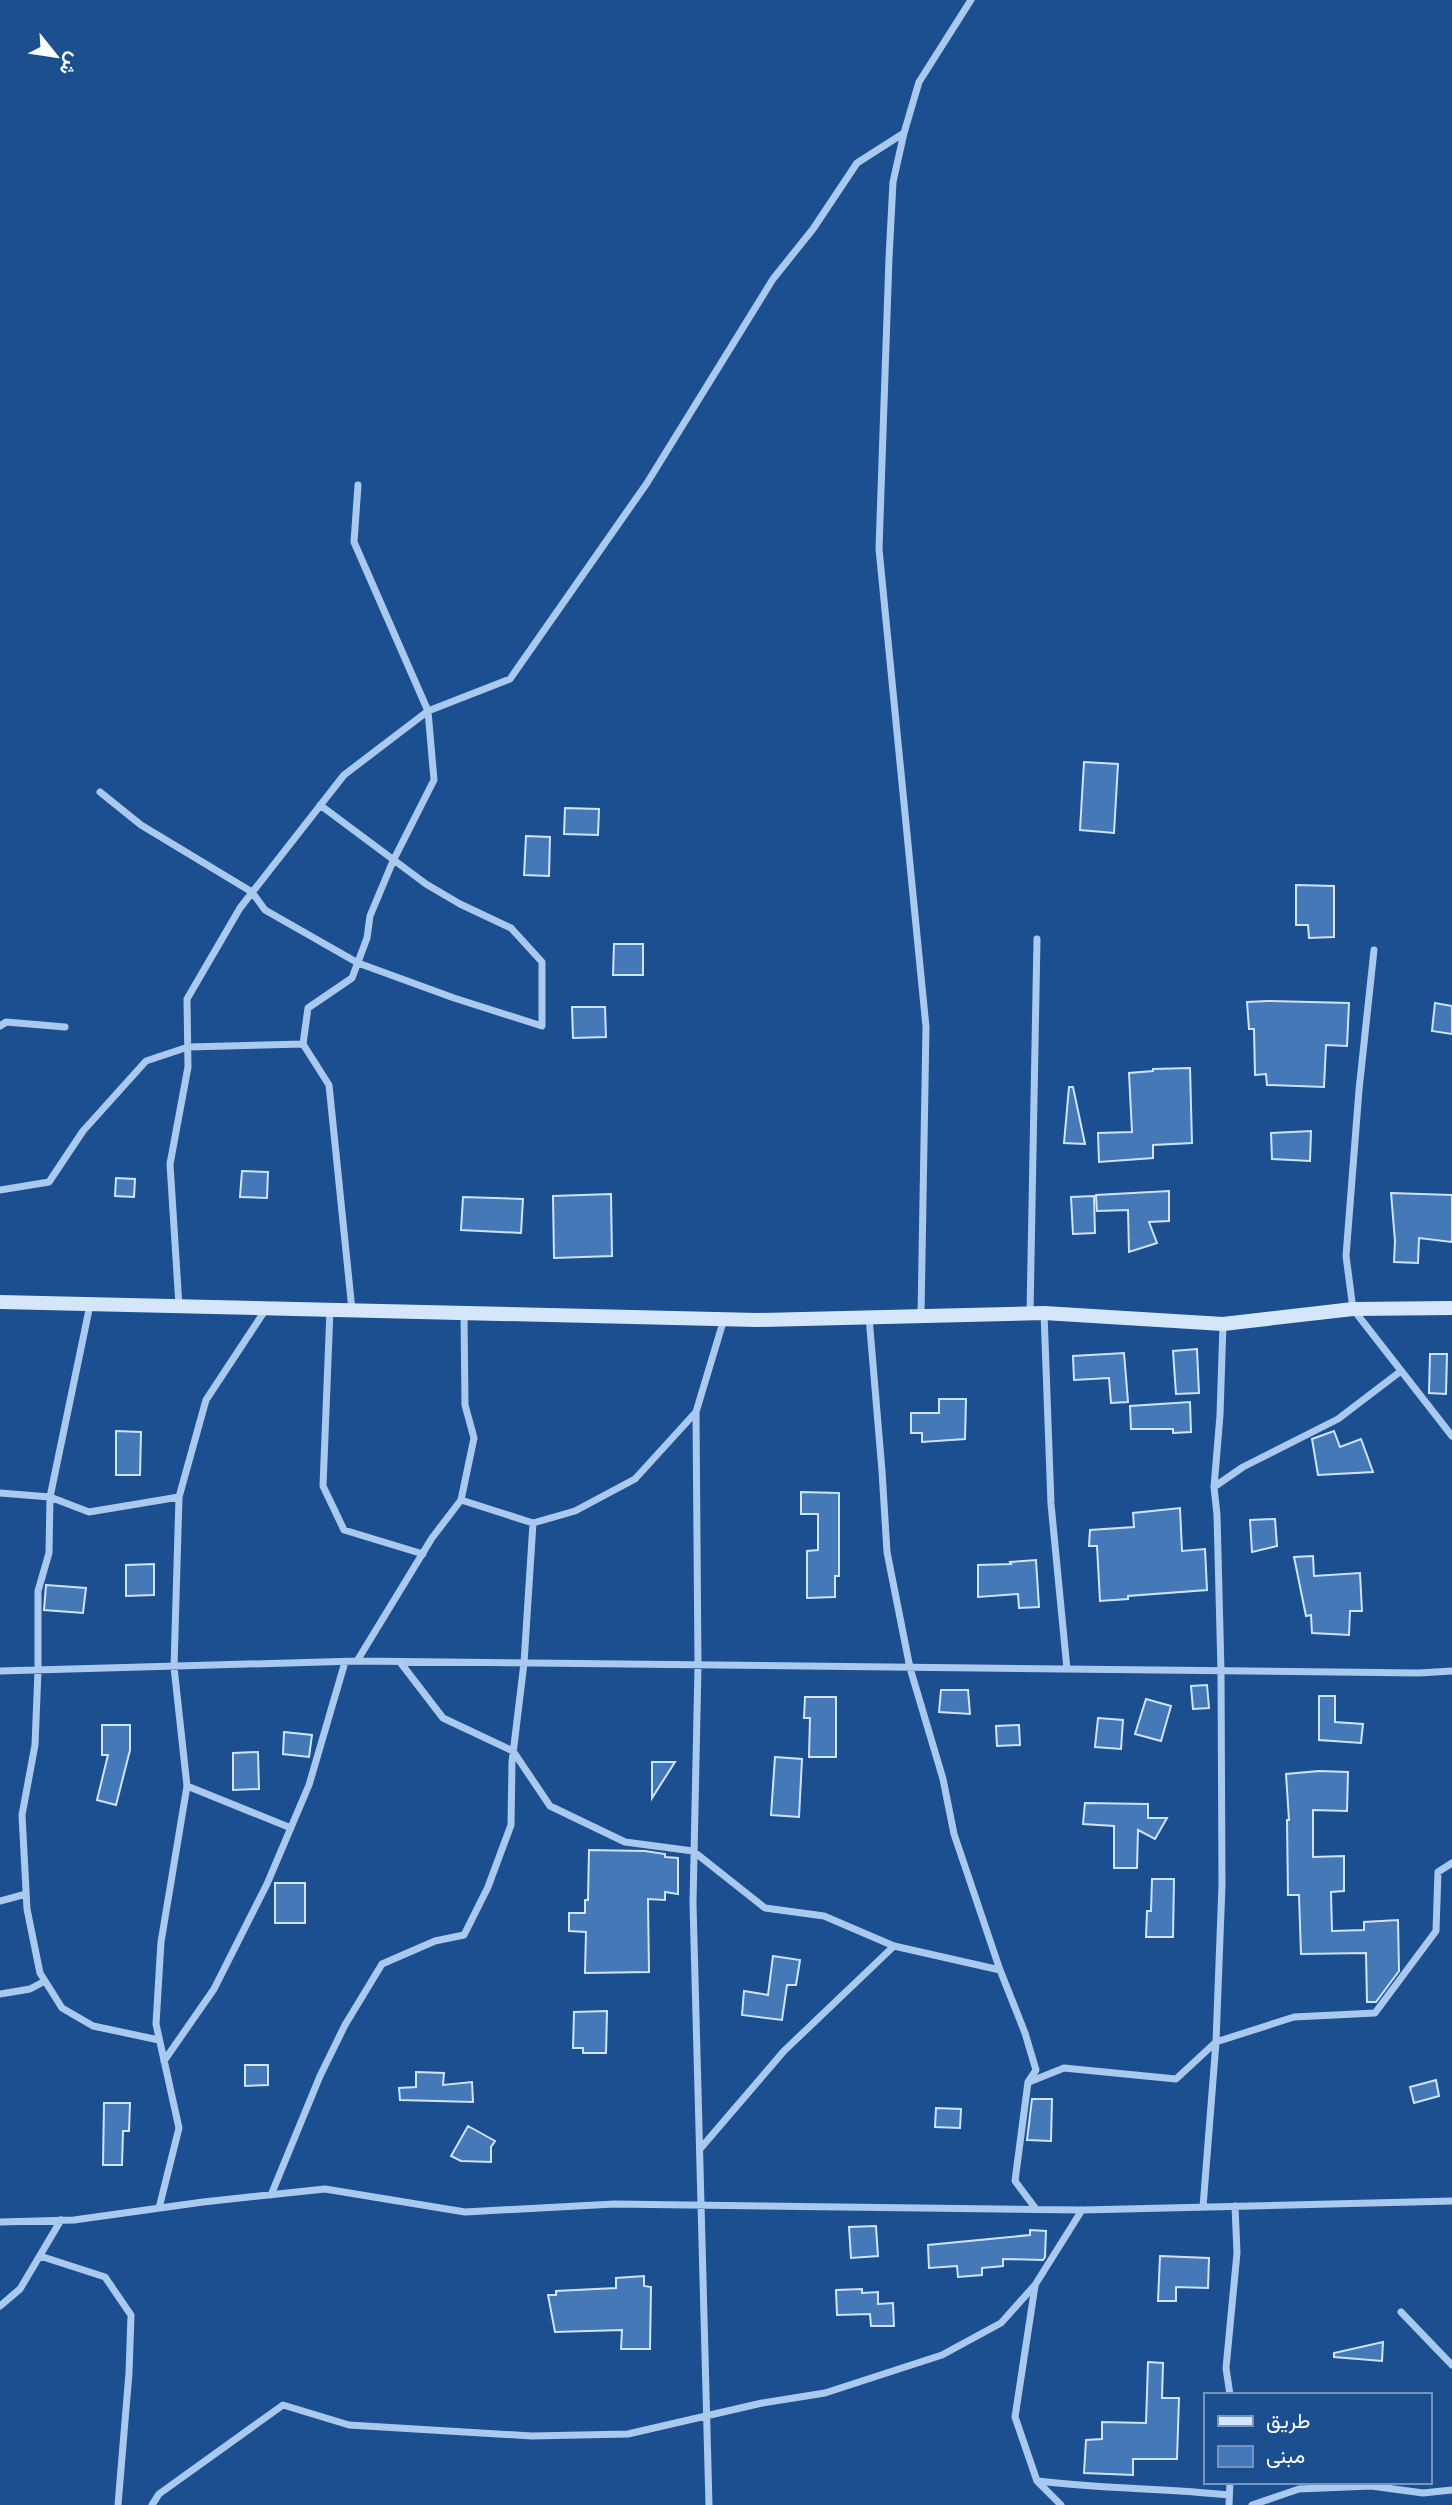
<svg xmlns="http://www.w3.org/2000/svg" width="1452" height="2505" font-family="Barlow,Vazirmatn,sans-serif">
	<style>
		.building { fill: #4478b7; stroke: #cfe3fa; stroke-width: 2 }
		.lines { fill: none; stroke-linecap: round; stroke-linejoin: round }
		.street { stroke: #a9c9ee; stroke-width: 7 }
		.secondary { stroke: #d6e6fa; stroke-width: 14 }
	</style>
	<rect width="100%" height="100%" fill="#1b4f8f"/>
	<path class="building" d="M1084,762L1118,764L1114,833L1080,830Z
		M565,808L599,809L598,835L564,834Z
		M526,836L550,837L549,876L524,875Z
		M1296,885L1334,886V937L1309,938L1308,925H1296Z
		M614,944H643V975H613Z
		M1268,1001L1349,1003L1347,1046L1326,1045L1324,1087L1267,1085L1266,1074L1255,1075L1254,1029H1249L1247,1002Z
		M1435,1003L1452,1006V1034L1432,1031Z
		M572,1007H605L606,1037L573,1038Z
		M1190,1068L1192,1143L1153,1145V1158L1099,1162L1098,1133L1132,1132L1129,1073L1153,1071V1069Z
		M1069,1087H1073L1085,1144L1064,1143Z
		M1311,1131L1310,1161L1272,1159L1271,1133Z
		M242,1171L268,1172L267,1198L240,1197Z
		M116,1178L135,1179L134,1197L115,1196Z
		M1169,1191V1221L1149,1222L1157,1243L1129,1252L1128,1210L1097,1211L1096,1195Z
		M1391,1193L1452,1195V1242L1419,1238L1418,1263L1394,1262L1395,1241Z
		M611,1194L612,1256L554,1258L553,1196Z
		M1094,1196L1095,1233L1073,1234L1071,1197Z
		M463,1197L523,1199L521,1233L461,1230Z
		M1197,1349L1199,1393L1176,1394L1173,1351Z
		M1124,1353L1128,1402L1111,1403L1109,1378L1074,1380L1073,1356Z
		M1430,1354H1447L1446,1394L1429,1393Z
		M939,1399H966L965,1439L922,1442V1433H911V1413H939Z
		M1190,1402L1191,1432L1173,1433V1429H1131L1130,1406Z
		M116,1431L141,1432L140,1475H116Z
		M1334,1431L1340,1447L1361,1439L1373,1472L1318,1475L1312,1439Z
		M801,1492L839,1493V1576H835V1597L807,1598V1551L818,1550V1514H801Z
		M1180,1508L1182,1551L1205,1549L1207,1590L1128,1596V1599L1100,1601L1097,1546H1089L1090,1530L1134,1527L1133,1513Z
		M1275,1519L1277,1546L1252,1552L1250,1520Z
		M1313,1556L1314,1576L1360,1573L1362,1611H1350L1349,1635L1312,1633L1311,1615L1306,1616L1294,1557Z
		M1036,1560L1039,1607L1019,1608L1018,1594L978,1597V1565L1011,1564L1010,1562Z
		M154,1564V1595L126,1596V1565Z
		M46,1585L86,1588L83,1613L44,1610Z
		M1207,1685L1209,1708L1193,1709L1191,1686Z
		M941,1690H968L970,1714L939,1712Z
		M1319,1696H1335V1722L1363,1724L1361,1743L1319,1740Z
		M805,1697H836V1757H809L810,1718H804Z
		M1146,1699L1171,1706L1161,1741L1135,1734Z
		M1098,1718L1123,1720L1121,1749L1095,1747Z
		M102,1725H130V1750L116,1805L97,1800L108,1755H102Z
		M1019,1725L1020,1745L997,1746L996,1726Z
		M284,1732L312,1735L309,1757L283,1754Z
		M258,1752L259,1789L233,1790V1753Z
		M775,1757L802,1759L799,1817L771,1815Z
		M652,1762H675L652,1798Z
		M1319,1771L1348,1772L1347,1811L1313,1810V1857L1344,1856V1891L1331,1892L1332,1931L1364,1930V1922L1398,1920L1399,1971L1376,2002H1367L1366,1953L1301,1954L1299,1895H1288L1287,1820H1289L1286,1774Z
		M1085,1803L1148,1804V1818H1167L1155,1839L1138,1830L1137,1868H1114V1826L1083,1824Z
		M589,1850L645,1851L665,1854V1857L678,1858V1894L665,1892V1900L648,1899L649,1972L585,1973L586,1932L569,1931V1913H585V1900H588Z
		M1152,1879H1174L1173,1937H1146L1147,1911H1151Z
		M275,1883H305V1923H275Z
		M773,1956L800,1960L796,1985H787L782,2020L742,2015L744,1991L768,1995Z
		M607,2011L606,2053H583V2048H573L574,2012Z
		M245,2065H268V2085L245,2086Z
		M416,2072L444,2073L443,2085L472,2082L473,2102L400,2100L399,2088L416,2087Z
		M1436,2080L1439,2096L1414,2103L1410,2087Z
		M1032,2099H1052L1051,2141L1027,2140Z
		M104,2103H130L129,2131H123L122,2165H103Z
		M936,2108L961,2109L960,2128L935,2127Z
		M468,2126L495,2141L491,2147V2162L461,2161L451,2156Z
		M876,2226L878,2256L851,2258L849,2227Z
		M1030,2230L1046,2231L1045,2257L1043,2260L1003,2259V2266L982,2268V2275L958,2277L957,2266L929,2268L928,2245L1030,2235Z
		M1160,2256L1209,2258L1208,2288L1176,2287V2301H1158Z
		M644,2276V2286L651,2287L650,2349H621L622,2330L555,2332L548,2295H556V2291L616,2288V2278Z
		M862,2289V2293L878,2292V2304L893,2303L894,2326H871L870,2314L837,2315L836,2290Z
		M1383,2342L1382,2361L1334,2357V2353Z
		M1148,2362L1163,2363L1162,2398H1179L1177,2459H1133V2475L1084,2473L1086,2440L1102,2439V2422L1146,2423Z"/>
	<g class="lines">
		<path class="street" d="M100,792L141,825L252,892L265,910L358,963L454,998L542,1026V962L511,928L460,904L426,884L320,805
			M1374,950L1359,1090L1346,1256L1353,1309L1452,1436
			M0,1026L6,1022L65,1027
			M0,1190L49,1182L83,1131L146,1061L188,1047L303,1044
			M90,1305L50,1497L49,1553L38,1591V1671L35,1745L22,1815L27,1909L40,1973L62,2008L93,2026L159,2040
			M179,1306L170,1164L188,1067L187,999L240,908L344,775L428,711L510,679L647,483L773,279L813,229L857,163L904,133
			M330,1310L323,1486L344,1530L423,1554
			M352,1310L329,1085L303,1044L308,1008L352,978L367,938L370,916L393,861L434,780L428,711L354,542L358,485
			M1030,1313L1037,939
			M1044,1313L1051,1504L1067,1669
			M921,1315L926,1027L879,549L889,258L893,182L904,133L919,82L971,0
			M869,1317L882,1471L887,1552L910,1668L943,1779L954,1834L1000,1970L1025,2033L1036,2070L1028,2082L1015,2181L1036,2209
			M696,1412L698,1666L693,1903L709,2505
			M1214,1487L1243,1467L1338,1419L1401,1371
			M0,1493L50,1497L89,1512L179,1497
			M461,1500L533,1523
			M357,1661L432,1538L461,1500L474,1438L465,1405L464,1313
			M400,1662L443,1718L513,1751L550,1806L625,1842L693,1851L765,1908L824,1916L894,1946L1000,1970
			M0,1671L357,1661L1419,1673L1452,1671
			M187,1786L291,1828
			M0,1901L26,1894
			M0,1994L30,1989L45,1981
			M164,2061L214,1989L267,1884L309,1785L345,1662
			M1029,2082L1064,2068L1176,2079L1216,2042L1294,2017L1375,2013L1436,1931L1438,1872L1452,1863
			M700,2149L784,2051L894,1946
			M271,2195L320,2076L345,2025L382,1964L435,1941L464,1935L488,1887L511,1825L512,1762L524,1663L533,1523L575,1511L635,1479L696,1412L724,1319
			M1203,2207L1216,2042L1222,1885L1221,1671L1217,1515L1214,1487L1220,1415L1223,1324
			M159,2208L179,2128L156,2024L161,1942L187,1786L174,1667L179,1497L206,1400L266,1309
			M0,2222L74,2220L203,2202L325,2189L465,2212L614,2204L1082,2210L1452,2201
			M40,2256L105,2277L131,2315L129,2373L118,2505
			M1035,2286L1015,2417L1037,2481L1061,2505
			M0,2306L20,2289L61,2220
			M1401,2312L1452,2365
			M1230,2395L1226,2368L1237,2253L1235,2206
			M1038,2481C1101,2489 1165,2488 1229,2495
			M152,2505L159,2494L283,2405L349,2425L532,2436L628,2434L762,2403L825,2393L942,2355L1001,2323L1035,2285L1082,2210
			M1229,2505L1230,2482
			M1252,2505L1299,2489L1371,2486L1423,2493L1452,2490"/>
		<path class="secondary" d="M0,1302L757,1320L1044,1313L1223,1324L1353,1309L1452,1308"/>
	</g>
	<rect x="1204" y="2393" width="228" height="91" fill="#1b4f8f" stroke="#7695bc" stroke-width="2"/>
	<rect x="1218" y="2416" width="35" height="10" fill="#d6e6fa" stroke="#7695bc" stroke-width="2"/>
	<text x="1266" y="2428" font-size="21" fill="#ffffff">طريق</text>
	<rect x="1218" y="2446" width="35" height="21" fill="#4478b7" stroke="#7695bc" stroke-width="2"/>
	<text x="1266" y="2463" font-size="21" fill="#ffffff">مبنى</text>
	<g transform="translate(56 56) rotate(120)" stroke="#1b4f8f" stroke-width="5" paint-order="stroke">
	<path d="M0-5L12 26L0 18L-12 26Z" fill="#ffffff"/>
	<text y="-10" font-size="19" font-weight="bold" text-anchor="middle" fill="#ffffff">ش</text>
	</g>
</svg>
